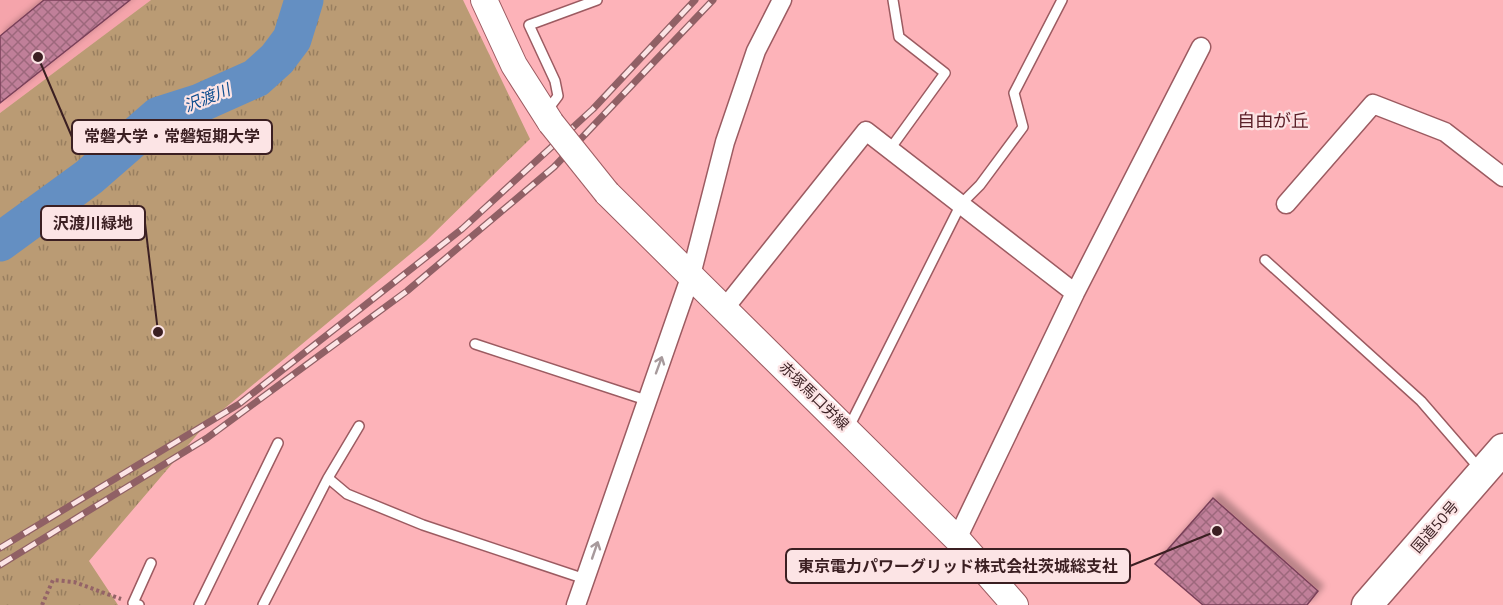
<svg xmlns="http://www.w3.org/2000/svg" width="1503" height="605" font-family="Bitter,'Noto Sans JP',serif">
	<style>
		.built { fill: #f5a4ab }
		.park { fill: url(#park-tufts) }
		.lines { fill: none; stroke-linecap: round; stroke-linejoin: round }
		.river { stroke: #648fc2; stroke-width: 39 }
		.building { fill: url(#building-cross-hatch); stroke: #7a4059; stroke-width: 1.5; filter: url(#shadow) }
		.service-casing { stroke: #9c5b61; stroke-width: 12 }
		.minor-casing { stroke: #9c5b61; stroke-width: 21 }
		.secondary-casing { stroke: #9c5b61; stroke-width: 28 }
		.trunk-casing { stroke: #9c5b61; stroke-width: 33 }
		.path { stroke: #946367; stroke-width: 4; stroke-dasharray: 3 3; stroke-linecap: butt }
		.service { stroke: #fff; stroke-width: 9 }
		.minor { stroke: #fff; stroke-width: 18 }
		.secondary { stroke: #fff; stroke-width: 26 }
		.trunk { stroke: #fff; stroke-width: 30 }
		.rail-casing { stroke: #906065; stroke-width: 7 }
		.rail { stroke: #fce4e5; stroke-width: 4.5; stroke-dasharray: 14; stroke-linecap: butt }
		.secondary-bridge-casing { stroke: #9c5b61; stroke-width: 28; stroke-linecap: butt }
		.secondary-bridge { stroke: #fff; stroke-width: 26 }
		.oneway { stroke: #a79a9c }
		.labels { text-anchor: middle; dominant-baseline: central; stroke-width: 4.5; stroke-linejoin: round; paint-order: stroke }
		.street-label { font-size: 15px; fill: #3b1f22; stroke: #fce4e5 }
		.water-label { font-size: 16px; font-style: italic; fill: #104e8e; stroke: #fce4e5 }
		.quarter-label { font-size: 18px; fill: #5c212a; stroke: #fce4e5 }
		.leader { fill: none; stroke: #3b1f22; stroke-width: 2 }
		.callout-dot { fill: #3b1f22; stroke: #fce4e5; stroke-width: 2 }
		.callout { fill: #fce4e5; stroke: #3b1f22; stroke-width: 2 }
		.callout-label { font-size: 16px; text-anchor: middle; font-weight: bold; fill: #3b1f22 }
	</style>
	<defs>
		<pattern id="park-tufts" width="24" height="20" patternUnits="userSpaceOnUse" patternTransform="scale(1.5)"><rect width="24" height="20" fill="#ba9b74"/><path d="M3 7l-1-3M5 7V3M7 7l1-3M15 17l-1-3M17 17v-4M19 17l1-3" fill="none" stroke="#987e5f"/></pattern>
		<pattern id="building-cross-hatch" width="8" height="8" patternUnits="userSpaceOnUse" patternTransform="scale(1.5)"><rect width="8" height="8" fill="#c07f99"/><path d="M0 0l8 8M0 8l8-8" fill="none" stroke="#9d677c"/></pattern>
		<filter id="shadow"><feDropShadow dx="5.5" dy="-5.5" stdDeviation="3" flood-color="#0004"/></filter>
	</defs>
	<rect width="100%" height="100%" fill="#fdb3b9"/>
	<path class="built" d="M0,0H151L0,113Z"/>
	<path class="park" d="M151,0H463L530,139L426,241L207,423L89,561L118,605H0V113Z"/>
	<g class="lines">
		<path class="river" d="M0,242L89,177L159,116L200,103L256,78L277,59L292,39L304,0"/>
	</g>
	<path class="building" d="M44,0H130L0,103V36Z
		M1213,498L1318,591L1307,605H1203L1155,564Z"/>
	<g class="lines">
		<defs>
			<path id="service" d="M546,112L558,96L555,81L529,25L597,0
				M890,149L945,73L899,37L893,0
				M1265,260L1421,401L1479,468
				M475,344L646,400
				M849,427L961,204L980,185L1023,127L1014,93L1062,0
				M328,478L347,494L423,525L585,579
				M139,605L133,603L151,563
				M199,605L278,443
				M263,605L328,478L359,426"/>
			<path id="minor" d="M1286,204L1373,104L1445,132L1503,177
				M724,309L866,131L1075,293
				M957,539L1075,293L1201,47
				M576,605L691,275L725,142L756,51L782,0"/>
			<path id="secondary" d="M484,0L514,65L551,123
				M607,193L957,539L1015,605"/>
			<path id="trunk" d="M1367,605L1503,449"/>
		</defs>
		<use href="#service" class="service-casing"/>
		<use href="#minor" class="minor-casing"/>
		<use href="#secondary" class="secondary-casing"/>
		<use href="#trunk" class="trunk-casing"/>
		<path class="path" d="M42,605L53,580L74,582L121,599"/>
		<use href="#service" class="service"/>
		<use href="#minor" class="minor"/>
		<use href="#secondary" class="secondary"/>
		<use href="#trunk" class="trunk"/>
		<defs>
			<path id="rail" d="M0,548L239,404L462,229L593,109L695,0
				M0,565L207,438L407,291L554,167L713,0"/>
		</defs>
		<use href="#rail" class="rail-casing"/>
		<use href="#rail" class="rail"/>
		<defs>
			<path id="secondary-bridge" d="M551,123L607,193"/>
		</defs>
		<use href="#secondary-bridge" class="secondary-bridge-casing"/>
		<use href="#secondary-bridge" class="secondary-bridge"/>
	</g>
	<defs><path id="oneway-shaft" d="M-6 0H5M1.5-3L5.5 0L1.5 3" fill="none" stroke-width="1.6" stroke-linecap="round" stroke-linejoin="round" transform="scale(1.5)"/></defs>
	<g class="oneway">
		<use href="#oneway-shaft" transform="translate(659 365) rotate(-70)"/>
		<use href="#oneway-shaft" transform="translate(595 550) rotate(-71)"/>
	</g>
	<g class="labels">
		<g class="street-label">
			<text transform="translate(814 396) rotate(44)">赤塚馬口労線</text>
			<text transform="translate(1435 527) rotate(-49)">国道50号</text>
		</g>
		<g class="water-label">
			<text transform="translate(207 98) rotate(-22)">沢渡川</text>
		</g>
		<g class="quarter-label">
			<text x="1273" y="121">自由が丘</text>
		</g>
	</g>
	<path class="leader" d="M38 57L72 137M158 332L145 223M1217 531L1130 566"/>
	<g class="callout-dot">
		<circle cx="38" cy="57" r="6"/>
		<circle cx="158" cy="332" r="6"/>
		<circle cx="1217" cy="531" r="6"/>
	</g>
	<g class="callout">
		<rect x="72" y="120" width="200" height="34" rx="6"/>
		<rect x="41" y="206" width="104" height="34" rx="6"/>
		<rect x="786" y="549" width="344" height="34" rx="6"/>
	</g>
	<g class="callout-label">
		<text x="172" y="142">常磐大学・常磐短期大学</text>
		<text x="93" y="229">沢渡川緑地</text>
		<text x="958" y="572">東京電力パワーグリッド株式会社茨城総支社</text>
	</g>
</svg>
